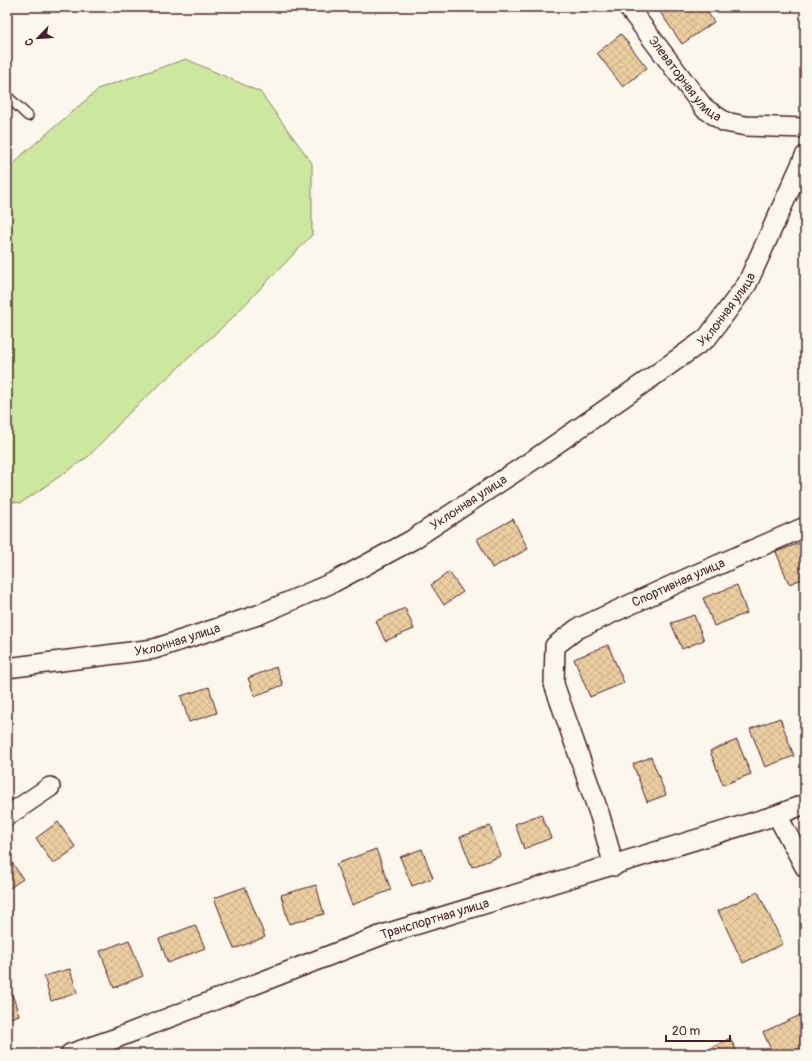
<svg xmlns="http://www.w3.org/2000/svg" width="812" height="1061" font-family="Pangolin,sans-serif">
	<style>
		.green { fill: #cce79e; stroke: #8b8364 }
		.building { fill: url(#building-cross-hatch); stroke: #4a1f2b }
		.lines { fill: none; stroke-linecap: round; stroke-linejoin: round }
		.lane-casing { stroke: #4a1f2b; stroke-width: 12 }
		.street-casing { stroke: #4a1f2b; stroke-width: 22 }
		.lane { stroke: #fbf7ec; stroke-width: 9 }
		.street { stroke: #fbf7ec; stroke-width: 19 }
		.labels { text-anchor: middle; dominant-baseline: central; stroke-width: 3; stroke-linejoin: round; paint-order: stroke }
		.street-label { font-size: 13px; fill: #4a1f2b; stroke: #fbf7ec }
	</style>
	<defs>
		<pattern id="building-cross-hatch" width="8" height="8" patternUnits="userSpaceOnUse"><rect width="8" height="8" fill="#ebce9f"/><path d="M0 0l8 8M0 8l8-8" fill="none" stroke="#cbb089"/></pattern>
	</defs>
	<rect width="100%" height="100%" fill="#fbf7ec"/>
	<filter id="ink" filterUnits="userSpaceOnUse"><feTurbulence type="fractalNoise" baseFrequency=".025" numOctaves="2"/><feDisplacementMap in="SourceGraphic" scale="8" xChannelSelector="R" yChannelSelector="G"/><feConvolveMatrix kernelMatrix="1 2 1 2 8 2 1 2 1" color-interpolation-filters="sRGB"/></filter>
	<g filter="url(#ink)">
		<path class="green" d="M186,59L260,92L312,163V235L230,320L129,413L89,456L21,503L7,501V172L23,154L100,88Z"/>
		<path class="building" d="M667,7H704L714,22L682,44L660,12Z
			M621,34L647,68L623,87L597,53Z
			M513,519L528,549L492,568L477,539Z
			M805,541V578L789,584L776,552Z
			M449,572L463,592L444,605L431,585Z
			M737,585L747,613L714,626L703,598Z
			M405,608L414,629L385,641L376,621Z
			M694,615L704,640L682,649L671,623Z
			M608,645L624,683L590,697L574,659Z
			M276,667L283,685L255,696L248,678Z
			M209,687L217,713L189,722L181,696Z
			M780,718L794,756L765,767L750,729Z
			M737,740L751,774L723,785L710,751Z
			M651,757L666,795L647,802L633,764Z
			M541,814L551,838L524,849L515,824Z
			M58,822L76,848L53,864L36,838Z
			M490,826L501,856L472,867L460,837Z
			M376,849L391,890L352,905L336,864Z
			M422,849L433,878L412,886L400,857Z
			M7,855L23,879L7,890Z
			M316,885L324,914L289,924L281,895Z
			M245,887L265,937L234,949L214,898Z
			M758,892L783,944L743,963L718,911Z
			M195,925L205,948L168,963L159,939Z
			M129,940L143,976L114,988L100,951Z
			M70,969L77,993L51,1001L44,976Z
			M7,985H9L19,1015L7,1019Z
			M805,1013V1054H773L763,1032Z
			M730,1038L738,1054H700Z"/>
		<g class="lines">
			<defs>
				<path id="lane" d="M7,96L28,116"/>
				<g id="street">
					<path id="s1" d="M628,7L704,108L725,122L746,126L805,128"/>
					<path id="s2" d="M7,668L154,649L258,615L334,582L412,540L536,458L648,380L707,338L747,284L805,156"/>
					<path d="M777,815L805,867"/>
					<path d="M7,816L50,787"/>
					<path id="s3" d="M614,866L600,816L554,684L555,646L577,629L688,578L805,527"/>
					<path id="s4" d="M70,1054L114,1039L382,935L777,815L805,804"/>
				</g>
			</defs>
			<use href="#lane" class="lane-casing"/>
			<use href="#street" class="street-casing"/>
			<use href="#lane" class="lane"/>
			<use href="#street" class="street"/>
		</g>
	</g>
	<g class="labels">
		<g class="street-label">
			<text stroke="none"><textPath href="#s1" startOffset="92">Элеваторная улица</textPath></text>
			<text stroke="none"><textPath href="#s2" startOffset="821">Уклонная улица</textPath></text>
			<text stroke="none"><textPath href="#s2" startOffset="497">Уклонная улица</textPath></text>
			<text stroke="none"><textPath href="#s3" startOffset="369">Спортивная улица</textPath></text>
			<text stroke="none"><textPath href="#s2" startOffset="173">Уклонная улица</textPath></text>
			<text stroke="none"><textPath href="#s4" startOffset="389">Транспортная улица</textPath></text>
		</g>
	</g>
	<rect width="812" height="1061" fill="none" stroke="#fbf7ec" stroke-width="24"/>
	<rect x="12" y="12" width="788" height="1037" fill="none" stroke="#4a1f2b" stroke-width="1.5" filter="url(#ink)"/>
	<g transform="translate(38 38) rotate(245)" stroke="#fbf7ec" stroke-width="3" paint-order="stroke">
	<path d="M0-3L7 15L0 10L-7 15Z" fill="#4a1f2b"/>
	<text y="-6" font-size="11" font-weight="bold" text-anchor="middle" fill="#4a1f2b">С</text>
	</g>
	<path d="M666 1035v6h64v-6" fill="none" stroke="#4a1f2b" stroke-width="2"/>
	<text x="672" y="1035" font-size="12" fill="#4a1f2b" stroke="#fbf7ec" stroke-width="3" paint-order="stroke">20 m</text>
</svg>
